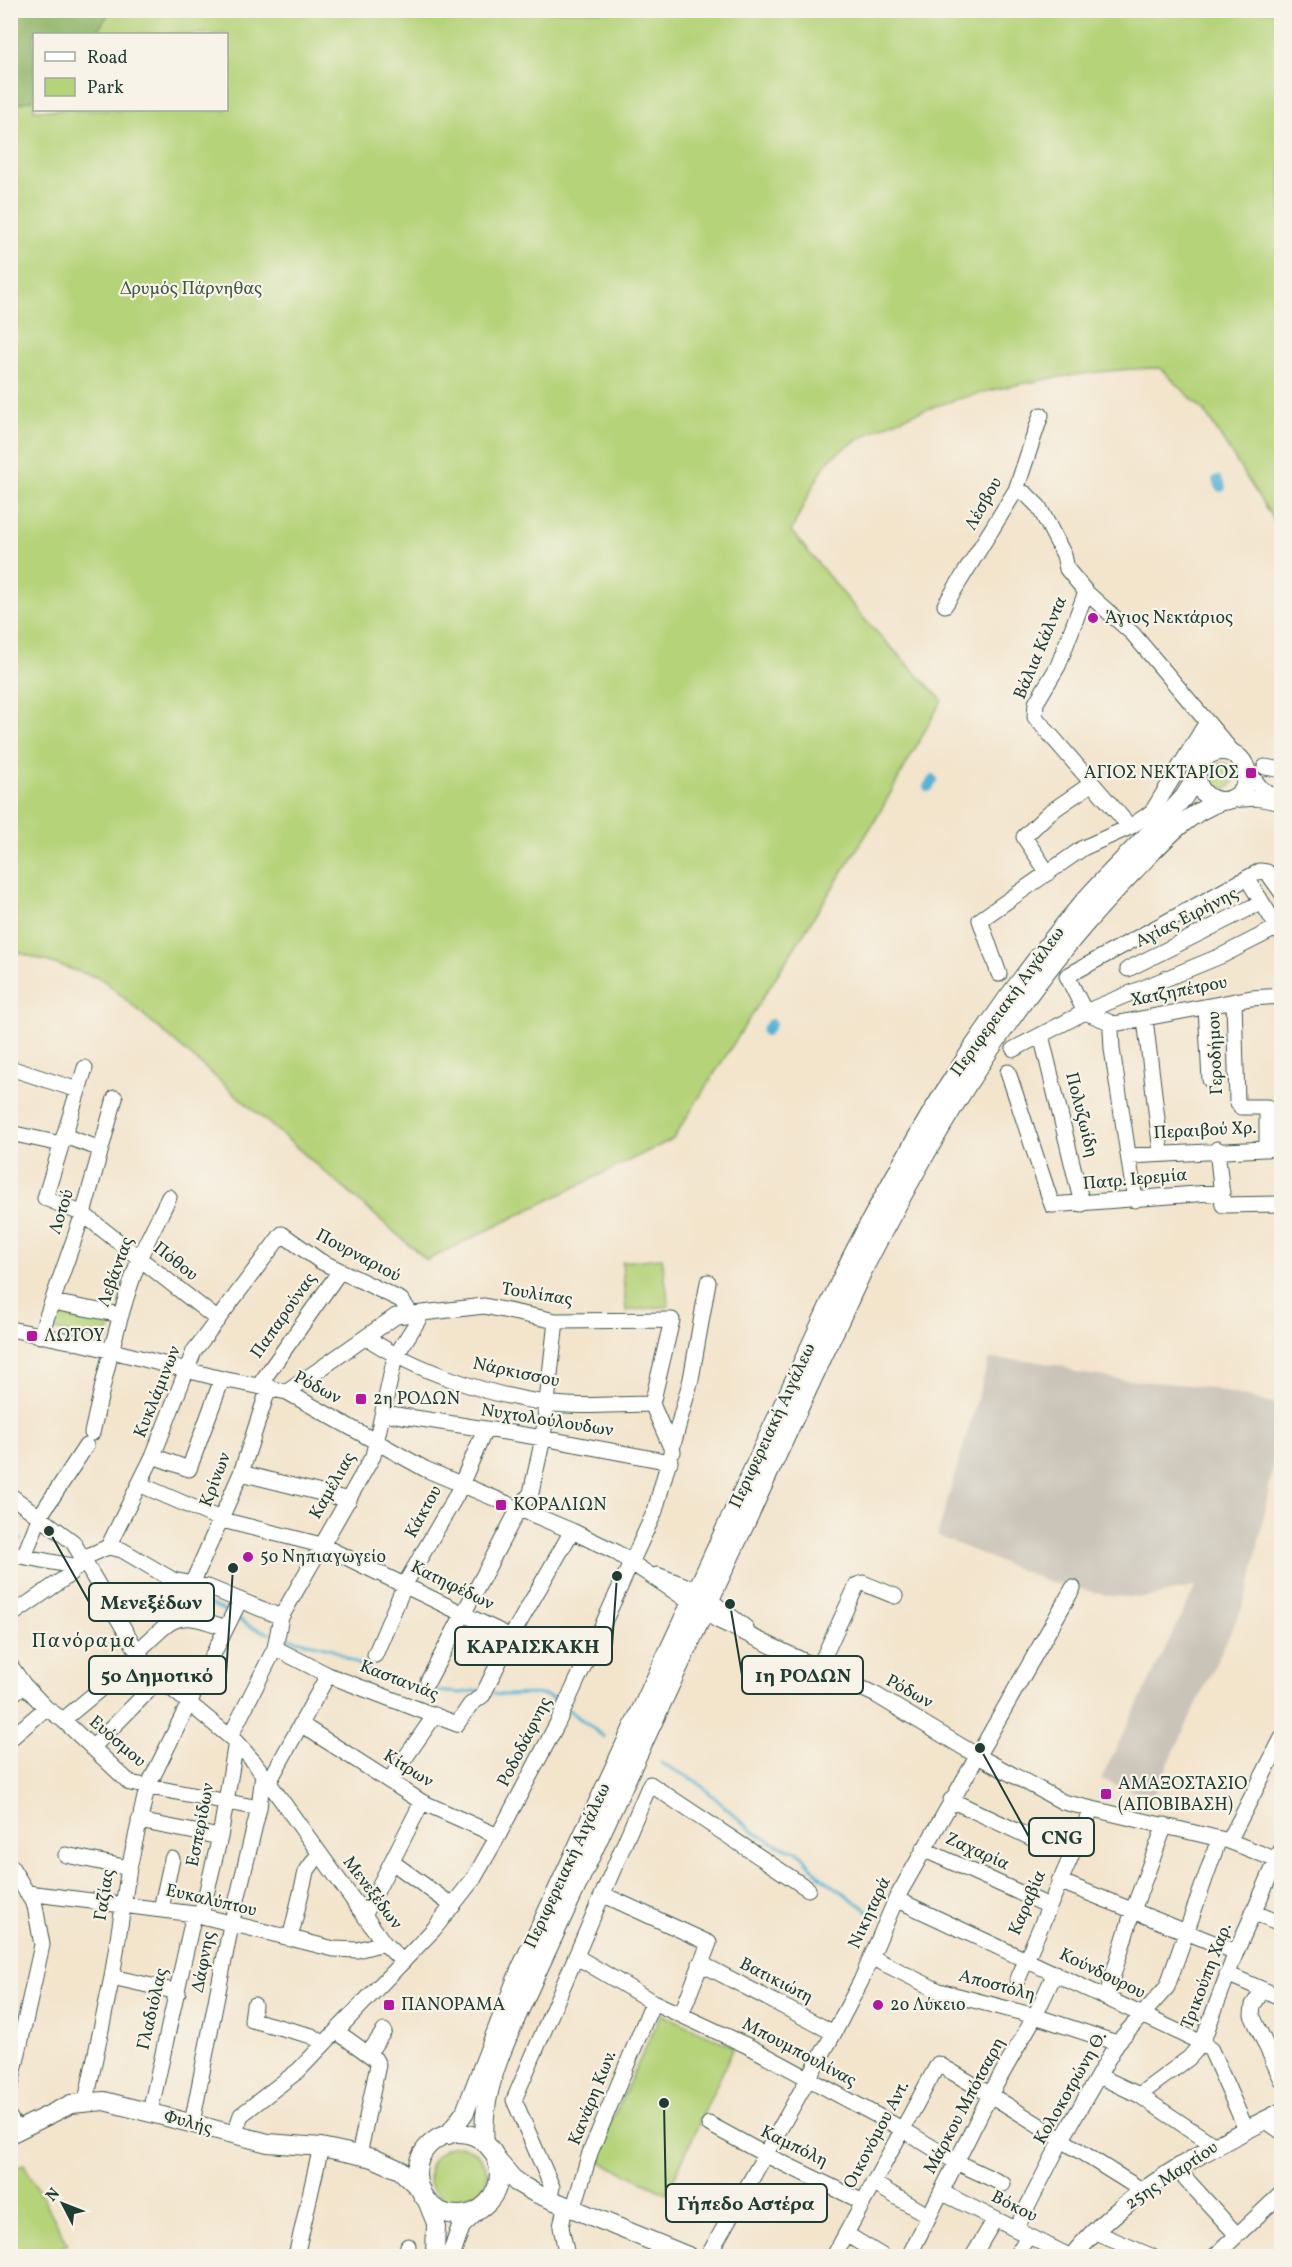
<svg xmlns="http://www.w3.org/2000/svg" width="1292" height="2267" font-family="Vollkorn,serif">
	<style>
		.industrial { fill: #c9c3b8 }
		.green { fill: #b5d379; stroke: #6a8856; stroke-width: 1.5; fill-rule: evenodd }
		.forest { fill: #90b569; stroke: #58794e; stroke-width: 1.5 }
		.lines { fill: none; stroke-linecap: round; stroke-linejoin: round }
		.stream { stroke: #56b3d4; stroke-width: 3 }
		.canal { stroke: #56b3d4; stroke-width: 10 }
		.minor-casing { stroke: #3f564b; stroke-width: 17 }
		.major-casing { stroke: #3f564b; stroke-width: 20 }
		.minor { stroke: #fff; stroke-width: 15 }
		.major { stroke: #fff; stroke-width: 18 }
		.poi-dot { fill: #b5179e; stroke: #f7f3e8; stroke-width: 2 }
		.labels { text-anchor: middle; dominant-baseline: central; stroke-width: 4.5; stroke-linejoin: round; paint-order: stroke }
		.park-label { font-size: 18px; fill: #3d5b42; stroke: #f7f3e8 }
		.street-label { font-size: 18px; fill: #1f3d34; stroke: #f7f3e8 }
		.poi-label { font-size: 18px; fill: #1f3d34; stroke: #f7f3e8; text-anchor: start }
		.neighbourhood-label { font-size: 20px; letter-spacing: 1.5px; fill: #1f3d34; stroke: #f7f3e8 }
		.leader { fill: none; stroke: #1f3d34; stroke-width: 2 }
		.callout-dot { fill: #1f3d34; stroke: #f7f3e8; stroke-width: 2 }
		.callout { fill: #f7f3e8; stroke: #1f3d34; stroke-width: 2 }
		.callout-label { font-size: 20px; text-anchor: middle; font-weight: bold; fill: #1f3d34 }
	</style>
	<rect width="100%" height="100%" fill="#f7f3e8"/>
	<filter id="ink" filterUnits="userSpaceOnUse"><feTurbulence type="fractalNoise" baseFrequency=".0167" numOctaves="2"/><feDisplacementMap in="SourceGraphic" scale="12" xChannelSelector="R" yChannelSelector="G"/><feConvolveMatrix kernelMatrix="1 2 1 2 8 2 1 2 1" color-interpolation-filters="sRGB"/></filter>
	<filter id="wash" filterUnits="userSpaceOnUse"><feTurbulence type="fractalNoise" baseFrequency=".008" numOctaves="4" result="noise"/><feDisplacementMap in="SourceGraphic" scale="24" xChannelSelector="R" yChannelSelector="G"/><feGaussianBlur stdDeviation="1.35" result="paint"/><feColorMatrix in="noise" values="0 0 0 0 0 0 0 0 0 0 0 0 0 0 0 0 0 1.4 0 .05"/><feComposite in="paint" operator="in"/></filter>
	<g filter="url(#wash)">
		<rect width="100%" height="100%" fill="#f3e4cc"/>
		<path class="industrial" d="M989,1359L1033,1361L1062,1366L1078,1373L1118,1379L1200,1386L1281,1405V1423L1252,1579L1242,1608L1152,1798L1101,1779L1196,1586L1145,1598L1110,1596L1049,1582L937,1536Z"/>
		<path class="green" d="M10,11H1281V532L1205,412L1160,368C1066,369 904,399 830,459C820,468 799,516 791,531L866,621L942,700L876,819L673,1139L427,1260L102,979L11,950ZM34,34H226V110H34Z
			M1209 776a13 13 0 1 1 26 0a13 13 0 1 1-26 0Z
			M662,1258L669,1306L626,1311L622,1262Z
			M54,1306L115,1317L106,1341L46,1328Z
			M661,2014L734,2047L667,2193L594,2159Z
			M429 2175a29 29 0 1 1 58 0a29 29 0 1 1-58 0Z
			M24,2164L68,2244L46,2256H11V2171Z"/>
		<path class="forest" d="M11,10H110V11L96,34H34V99L11,106Z"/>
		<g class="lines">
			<path class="stream" d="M10,1538L21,1539
				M157,1584L182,1593
				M192,1597L228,1612
				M237,1618L251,1627L272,1634
				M283,1637L330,1648L382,1678L410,1689L459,1693L480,1690
				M494,1694C514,1698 541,1688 557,1701
				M569,1710L604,1737
				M661,1763L696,1781L751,1830L777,1845L799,1852L820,1876L871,1913"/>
			<path class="canal" d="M1217,480L1221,487
				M928,787L933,780
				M766,1031L771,1024"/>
		</g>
	</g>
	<g filter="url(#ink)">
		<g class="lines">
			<defs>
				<path id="minor" d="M1016,490L1026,494L1039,507L1064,555L1067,569L1086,592L1133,634L1235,755
					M1086,592L1058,666L1036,703L1035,717L1130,827
					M945,605L1016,490L1041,415
					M1202,761L1208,742L1207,722
					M1244,766L1260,787L1281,803
					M1265,767L1282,770
					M1230,800L1256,798L1278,802
					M1048,873L1024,837L1049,813L1091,784
					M1247,878L1282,935
					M1128,969L1262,902
					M999,974L980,920L1083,848L1130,827L1152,812L1207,722
					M1234,1001L1237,1101L1241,1107H1267V1148
					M1206,1007L1210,1080
					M1085,1012L1067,976L1260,871L1267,872L1282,893
					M1085,1012L1114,1024L1251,998L1282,996
					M1145,1019L1161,1152
					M1114,1024L1111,1030L1112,1049L1135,1200
					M1041,1035L1082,1204
					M1014,1049L1085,1012L1223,955L1282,925
					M10,1068L78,1090
					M85,1068L45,1198L83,1214L218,1320
					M1008,1072L1052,1205L1222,1192
					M10,1133L61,1144
					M64,1136L101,1149
					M1217,1149L1223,1205L1282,1204
					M1130,1156L1282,1148
					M52,1302L121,1315
					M10,1329L89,1345L222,1379L287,1392L425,1469L572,1531L614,1551L717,1620L876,1695L976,1755L1063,1802L1229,1841L1282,1862
					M40,1336L83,1214L115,1098
					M366,1337C414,1370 487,1395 546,1403C580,1408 617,1404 652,1404
					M260,1384L340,1271
					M287,1392L396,1316L484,1306L556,1321L672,1320L652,1404
					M652,1404L673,1452
					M383,1413L543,1438L670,1462
					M92,1433C105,1375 118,1316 139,1260C147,1239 159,1218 169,1197
					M153,1456L189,1469L222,1379
					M241,1473L349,1500
					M139,1484L222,1520L321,1545L511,1637
					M10,1495L73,1542L140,1656L160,1679L236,1742L254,1762L384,1943L403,1962
					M108,1547L153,1456L194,1351L282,1234L320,1261L401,1300L412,1315
					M10,1554L78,1567
					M24,1556L40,1516L86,1446
					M657,1575L697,1590L746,1628
					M192,1584L241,1473L269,1387
					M10,1616L65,1578L90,1555L108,1547L122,1550L173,1580L208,1587L281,1617
					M275,1648L328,1675L457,1724L470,1705L483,1695L511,1637L572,1531
					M137,1652C176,1616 174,1609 226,1628
					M375,1655L405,1584L456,1496L485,1430
					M10,1665L24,1685L46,1708L63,1720L130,1783L259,1808
					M819,1667L857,1585L863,1583L895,1596
					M428,1681L518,1510L531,1493L543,1438L556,1321
					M10,1696L24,1685
					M63,1720L140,1656
					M302,1725L422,1802L498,1836
					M230,1737L275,1648L281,1617L373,1456L395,1357L422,1314
					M10,1739L46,1708
					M92,1748L160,1679
					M389,1781L435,1715
					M269,1782L328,1675
					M951,1800L1042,1843
					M139,1821L220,1837
					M1229,1841L1282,1738
					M923,1849L1049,1906
					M66,1855L129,1868
					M392,1862L453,1906
					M10,1865L35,1906L42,1945L10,2089
					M1059,1881L1236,1952
					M28,1893L194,1914L334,1949L357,1950L384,1943
					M604,1895L709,1943L681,2015
					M896,1899L1202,2043L1211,2050L1246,2129
					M161,1909L172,1859
					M1253,1912L1282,1924
					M365,1914L422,1802
					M201,1915L220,1837L236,1742
					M290,1939L306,1872L318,1855
					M577,1957L653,2002L750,2047L902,2129L956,2162L1003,2184
					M871,1957L939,1991L1035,2016L1117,2043
					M700,1963L834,2033
					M1227,1974L1282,1998
					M112,1977L178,1992
					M1018,1979L1091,1810
					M1263,1990L1253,2005L1252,2015L1282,2080
					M1106,1998L1133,1910L1165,1825
					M254,2005L252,2020L312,2036L324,2044
					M336,2031L375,2059L378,2065L359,2155
					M368,2054L384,2031
					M1099,2076L1139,2095L1215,2146
					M1139,2095L1189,2058L1202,2043L1236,1952L1282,1848
					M86,2101L112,1977L129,1868L147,1788L240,1600
					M150,2112L194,1914
					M10,2118L16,2130
					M1265,2120L1282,2132
					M192,2123L231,1925L259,1808L263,1774
					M709,2124L764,2154L863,2202
					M234,2135L241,2115L299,2070L434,1929L474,1878L498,1836L557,1724L655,1511L691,1379L708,1282
					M1177,2169L1236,2234
					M873,2183L929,2216
					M941,2192L1069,2256
					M549,2200L552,2187L514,2100L650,1784L808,1889
					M565,2207L561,2227L567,2256
					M573,2210L590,2153L653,2002
					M1016,2229L1061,2141L1117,2043L1167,1987L1219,1839
					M1094,2232L1151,2256
					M846,2234L882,2256
					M296,2256L321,2147
					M405,2256L408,2246
					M708,2256L834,2033L861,1981L896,1899L1073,1588
					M834,2256L938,2064C1009,2104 1076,2150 1145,2192
					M909,2256L991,2093L1035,2016L1055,1973
					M973,2256L995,2219
					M1016,2256L1028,2236
					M1215,2256L1282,2193"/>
				<path id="major" d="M1197 776a25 25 0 1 1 50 0a25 25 0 1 1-50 0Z
					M417 2174a41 41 0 1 1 82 0a41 41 0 1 1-82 0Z
					M10,2134L71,2104L104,2101L268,2143L321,2147L373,2158L400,2170L421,2190
					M448,2135L465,2112L520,1970L852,1256C918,1128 986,1016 1080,906C1113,867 1151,834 1184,797L1197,776
					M485,2143C479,2086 513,2027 535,1976L866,1264C941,1119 1019,988 1134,871C1160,844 1186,813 1222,801
					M496,2159L516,2182L535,2193L688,2256
					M427,2201L436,2223L435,2256
					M451,2256L461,2226L477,2211
					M1073,2256C1123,2193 1210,2147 1282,2112"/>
			</defs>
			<use href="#minor" class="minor-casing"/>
			<use href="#major" class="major-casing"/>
			<use href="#minor" class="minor"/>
			<use href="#major" class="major"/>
		</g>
	</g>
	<g class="poi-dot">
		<circle cx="1093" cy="618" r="6"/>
		<rect x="1245" y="767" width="12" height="12" rx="3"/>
		<rect x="26" y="1330" width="12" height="12" rx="3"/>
		<rect x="355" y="1393" width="12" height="12" rx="3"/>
		<rect x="495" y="1499" width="12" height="12" rx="3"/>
		<circle cx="248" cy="1557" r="6"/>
		<rect x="1100" y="1788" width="12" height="12" rx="3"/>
		<rect x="383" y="1999" width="12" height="12" rx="3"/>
		<circle cx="878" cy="2005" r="6"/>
	</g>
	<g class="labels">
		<g class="park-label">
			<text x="191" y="289">Δρυμός Πάρνηθας</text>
		</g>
		<g class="street-label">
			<text transform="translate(984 504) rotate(-61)">Λέσβου</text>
			<text transform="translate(1041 648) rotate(-67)">Βάλια Κάλντα</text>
			<text transform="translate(1187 918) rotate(-27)">Αγίας Ειρήνης</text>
			<text transform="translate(1179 992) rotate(-11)">Χατζηπέτρου</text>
			<text transform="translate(1008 1002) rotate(-54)">Περιφερειακή Αιγάλεω</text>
			<text transform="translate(1216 1053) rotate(-92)">Γεροδήμου</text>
			<text transform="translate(1081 1115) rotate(76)">Πολυζωίδη</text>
			<text transform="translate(1205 1131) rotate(-3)">Περαιβού Χρ.</text>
			<text transform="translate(1135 1180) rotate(-5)">Πατρ. Ιερεμία</text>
			<text transform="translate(62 1212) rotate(-72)">Λοτού</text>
			<text transform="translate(358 1256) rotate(28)">Πουρναριού</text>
			<text transform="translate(175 1262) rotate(38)">Πόθου</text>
			<text transform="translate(116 1272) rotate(-70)">Λεβάντας</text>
			<text transform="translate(537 1295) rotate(9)">Τουλίπας</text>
			<text transform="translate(284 1316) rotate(-55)">Παπαρούνας</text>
			<text transform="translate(516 1373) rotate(12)">Νάρκισσου</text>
			<text transform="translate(317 1388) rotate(28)">Ρόδων</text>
			<text transform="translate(158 1392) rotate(-68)">Κυκλάμινων</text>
			<text transform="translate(547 1421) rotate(9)">Νυχτολούλουδων</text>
			<text transform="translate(773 1426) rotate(-65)">Περιφερειακή Αιγάλεω</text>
			<text transform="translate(216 1480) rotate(-69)">Κρίνων</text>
			<text transform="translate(333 1486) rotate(-60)">Καμέλιας</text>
			<text transform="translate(424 1512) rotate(-61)">Κάκτου</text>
			<text transform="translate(452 1586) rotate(26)">Κατηφέδων</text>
			<text transform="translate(399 1681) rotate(21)">Καστανιάς</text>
			<text transform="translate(909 1692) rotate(29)">Ρόδων</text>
			<text transform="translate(117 1742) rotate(41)">Ευόσμου</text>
			<text transform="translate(525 1742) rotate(-63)">Ροδοδάφνης</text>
			<text transform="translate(408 1769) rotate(32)">Κίτρων</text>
			<text transform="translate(201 1825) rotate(-79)">Εσπερίδων</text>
			<text transform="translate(977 1852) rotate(24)">Ζαχαρία</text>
			<text transform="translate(568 1866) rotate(-65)">Περιφερειακή Αιγάλεω</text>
			<text transform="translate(372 1893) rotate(53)">Μενεξέδων</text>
			<text transform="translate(105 1895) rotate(-81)">Γαζίας</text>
			<text transform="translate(211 1901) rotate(13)">Ευκαλύπτου</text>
			<text transform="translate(1028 1903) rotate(-67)">Καραβία</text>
			<text transform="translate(870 1913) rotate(-65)">Νικηταρά</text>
			<text transform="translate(204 1962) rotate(-79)">Δάφνης</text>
			<text transform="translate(1102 1974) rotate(26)">Κούνδουρου</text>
			<text transform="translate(1207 1976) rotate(-69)">Τρικούπη Χαρ.</text>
			<text transform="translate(776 1981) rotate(27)">Βατικιώτη</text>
			<text transform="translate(997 1986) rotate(15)">Αποστόλη</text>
			<text transform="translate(153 2009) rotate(-77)">Γλαδιόλας</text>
			<text transform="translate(799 2053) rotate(28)">Μπουμπουλίνας</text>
			<text transform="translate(1071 2088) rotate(-60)">Κολοκοτρώνη Θ.</text>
			<text transform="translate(593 2098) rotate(-68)">Κανάρη Κων.</text>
			<text transform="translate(965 2106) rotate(-62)">Μάρκου Μπότσαρη</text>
			<text transform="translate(188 2123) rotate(15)">Φυλής</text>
			<text transform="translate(877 2135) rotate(-62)">Οικονόμου Αντ.</text>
			<text transform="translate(794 2147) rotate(26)">Καμπόλη</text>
			<text transform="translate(1172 2176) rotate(-34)">25ης Μαρτίου</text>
			<text transform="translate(1014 2207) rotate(27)">Βόκου</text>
		</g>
		<g class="poi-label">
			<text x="1105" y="618">Άγιος Νεκτάριος</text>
			<text x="1239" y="773" text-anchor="end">ΑΓΙΟΣ ΝΕΚΤΑΡΙΟΣ</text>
			<text x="44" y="1336">ΛΩΤΟΥ</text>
			<text x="373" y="1399">2η ΡΟΔΩΝ</text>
			<text x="513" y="1505">ΚΟΡΑΛΙΩΝ</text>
			<text x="260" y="1557">5ο Νηπιαγωγείο</text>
			<text x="1118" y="1784">ΑΜΑΞΟΣΤΑΣΙΟ<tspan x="1118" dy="21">(ΑΠΟΒΙΒΑΣΗ)</tspan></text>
			<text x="401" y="2005">ΠΑΝΟΡΑΜΑ</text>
			<text x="890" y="2005">2ο Λύκειο</text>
		</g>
		<g class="neighbourhood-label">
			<text x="84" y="1642">Πανόραμα</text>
		</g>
	</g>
	<path class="leader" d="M49 1531L89 1602M617 1576L612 1646M730 1604L742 1675M233 1568L226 1675M980 1748L1029 1837M664 2103L666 2203"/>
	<g class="callout-dot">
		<circle cx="49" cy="1531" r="6"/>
		<circle cx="617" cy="1576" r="6"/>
		<circle cx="730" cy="1604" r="6"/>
		<circle cx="233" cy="1568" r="6"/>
		<circle cx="980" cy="1748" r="6"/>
		<circle cx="664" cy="2103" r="6"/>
	</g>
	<g class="callout">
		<rect x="89" y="1583" width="125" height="38" rx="6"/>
		<rect x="455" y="1627" width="157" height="38" rx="6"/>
		<rect x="742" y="1656" width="121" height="38" rx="6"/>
		<rect x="89" y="1656" width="137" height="38" rx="6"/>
		<rect x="1029" y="1818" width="65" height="38" rx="6"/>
		<rect x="666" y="2184" width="161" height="38" rx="6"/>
	</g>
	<g class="callout-label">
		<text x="151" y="1609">Μενεξέδων</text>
		<text x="533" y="1653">ΚΑΡΑΙΣΚΑΚΗ</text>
		<text x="803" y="1682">1η ΡΟΔΩΝ</text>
		<text x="157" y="1682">5ο Δημοτικό</text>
		<text x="1062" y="1844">CNG</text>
		<text x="746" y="2210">Γήπεδο Αστέρα</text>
	</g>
	<rect width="1292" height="2267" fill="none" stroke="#f7f3e8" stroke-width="36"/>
	<rect x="33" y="33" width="195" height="78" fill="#f7f3e8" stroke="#a1aaa0" stroke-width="1.5"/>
	<rect x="45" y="52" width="30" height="9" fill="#ffffff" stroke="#a1aaa0" stroke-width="1.5"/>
	<text x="87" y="63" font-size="18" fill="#1f3d34">Road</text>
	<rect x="45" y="78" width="30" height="18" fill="#b5d379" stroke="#a1aaa0" stroke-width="1.5"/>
	<text x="87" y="93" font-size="18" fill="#1f3d34">Park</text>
	<g transform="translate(63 2204) rotate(312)" stroke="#f7f3e8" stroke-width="4.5" paint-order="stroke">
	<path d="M0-4.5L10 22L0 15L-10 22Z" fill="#1f3d34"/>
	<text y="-9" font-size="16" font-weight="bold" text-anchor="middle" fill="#1f3d34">N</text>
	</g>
</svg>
